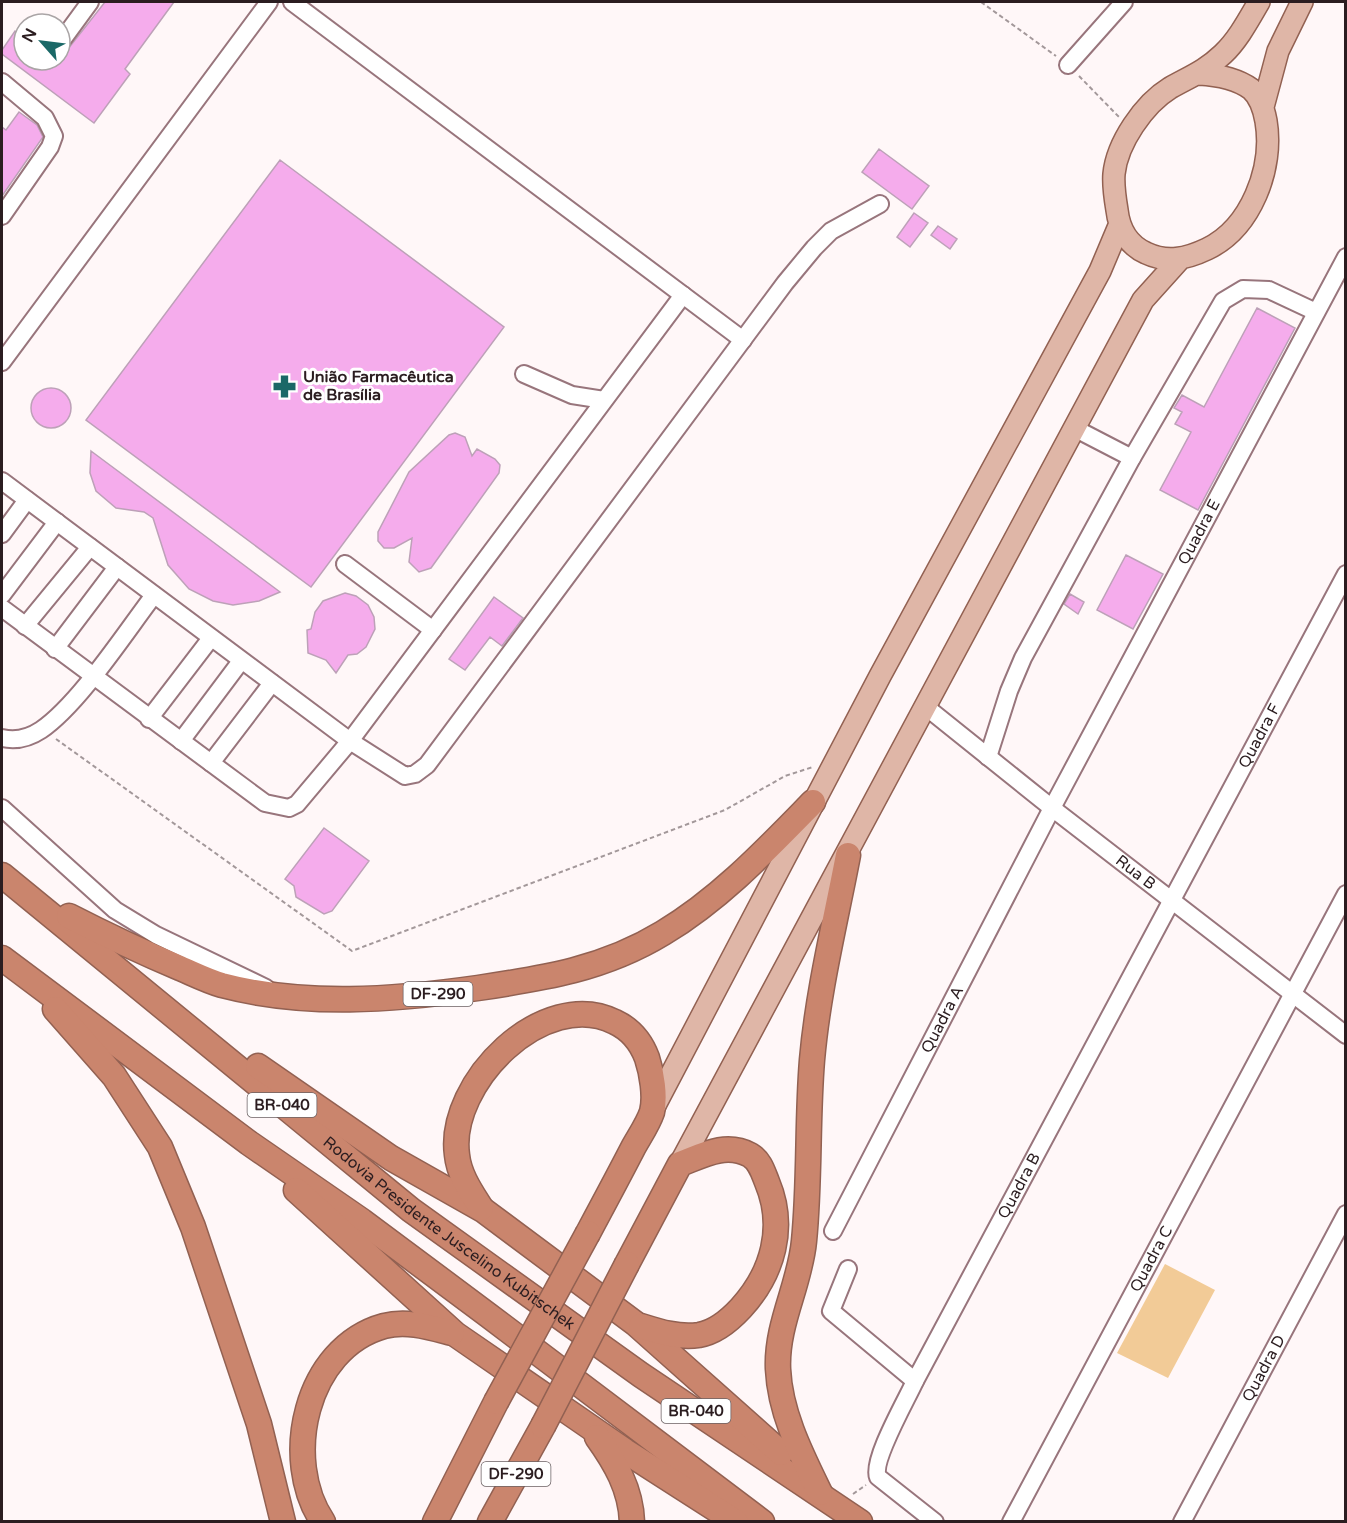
<svg xmlns="http://www.w3.org/2000/svg" width="1347" height="1523" font-family="'Varela Round',sans-serif">
	<style>
		.green { fill: #f2cb97 }
		.building { fill: #f5acec; stroke: #bda1b8; stroke-width: 1.5 }
		.lines { fill: none; stroke-linecap: round; stroke-linejoin: round }
		.minor-casing { stroke: #98757c; stroke-width: 20 }
		.major-casing { stroke: #926152; stroke-width: 24 }
		.highway-casing { stroke: #926152; stroke-width: 27 }
		.path { stroke: #a3989a; stroke-width: 2; stroke-dasharray: 4.5 3; stroke-linecap: butt }
		.minor { stroke: #fff; stroke-width: 16 }
		.major { stroke: #dfb6a7; stroke-width: 21 }
		.highway { stroke: #ca856d; stroke-width: 24 }
		.highway-bridge-casing { stroke: #926152; stroke-width: 27; stroke-linecap: butt }
		.highway-bridge { stroke: #ca856d; stroke-width: 24 }
		.labels { text-anchor: middle; dominant-baseline: central; stroke-width: 6; stroke-linejoin: round; paint-order: stroke }
		.shield { fill: #fff; stroke: #6b6163; stroke-width: 1.5 }
		.shield-label { font-size: 15px; font-weight: bold; fill: #2b1d20 }
		.poi-label { font-size: 16px; font-weight: bold; fill: #2b1d20; stroke: #fff; text-anchor: start }
		.street-label { font-size: 16px; fill: #2b1d20; stroke: #fff }
	</style>
	<rect width="100%" height="100%" fill="#fff7f8"/>
	<path class="green" d="M1165,1264L1215,1290L1168,1378L1117,1353Z"/>
	<path class="building" d="M105,2H174L125,69L130,74L94,123L2,54V50L15,31L24,38L19,49L24,53V60H33L40,65L44,60H60V53L68,49Z
		M19,112L37,125L43,137L2,196V127L6,130Z
		M879,149L929,186L912,209L862,172Z
		M280,160L504,327L311,587L86,420Z
		M914,213L928,223L910,247L897,237Z
		M938,226L957,239L950,249L931,235Z
		M1257,308L1295,328L1198,510L1160,490L1191,432L1175,424L1182,412L1174,408L1182,395L1204,407Z
		M31 408a20 20 0 1 1 40 0a20 20 0 1 1-40 0Z
		M455,433L465,437L472,456L477,449L495,459L500,465L499,473L431,568L419,572L409,562L412,538L394,548H384L378,541V532L409,472L449,435Z
		M91,451L193,527L280,592L259,601L233,605L213,601L189,589L168,565L153,518L144,512L116,508L96,491L90,473Z
		M1126,555L1163,574L1133,629L1097,610Z
		M345,593L356,596L368,605L374,617L375,629L366,647L357,654L348,655L336,673L326,660L308,653L307,630L311,629L315,612L323,601Z
		M1070,594L1084,602L1078,614L1064,604Z
		M494,597L523,618L502,646L490,637L465,670L449,659Z
		M324,828L369,861L332,911L324,914L296,897L294,886L285,879Z"/>
	<g class="lines">
		<defs>
			<g id="minor">
				<path d="M292,2L743,340"/>
				<path d="M60,43L90,2"/>
				<path d="M1068,65L1124,2"/>
				<path d="M2,82L45,118L54,136L50,147L2,216"/>
				<path d="M2,362L269,2"/>
				<path d="M524,374L572,395L604,400"/>
				<path d="M1074,428L1132,458"/>
				<path d="M2,481L350,741L405,776L415,774L427,765L785,283L814,248L831,231L880,204"/>
				<path d="M2,534L27,500"/>
				<path d="M345,564L433,630"/>
				<path d="M2,595L57,522"/>
				<path d="M2,608L265,803L289,808L297,804L350,741L683,295"/>
				<path d="M25,626L90,547"/>
				<path d="M55,649L117,567"/>
				<path id="s1" d="M926,707L1052,808L1346,1035"/>
				<path d="M149,719L211,638"/>
				<path d="M2,738C15,741 29,738 41,730C79,704 125,633 154,595"/>
				<path d="M181,741L241,661"/>
				<path d="M988,757L1009,691L1023,658L1132,458L1223,301L1243,289L1269,290L1316,312"/>
				<path d="M211,763L272,683"/>
				<path d="M2,808L115,910L156,935L266,988"/>
				<path id="s2" d="M833,1231L1052,808L1346,257"/>
				<path d="M848,1269L831,1311L915,1381"/>
				<path id="s3" d="M935,1522L878,1477C871,1461 907,1399 915,1381L1346,574"/>
				<path id="s4" d="M1011,1522L1346,894"/>
				<path id="s5" d="M1182,1522L1346,1214"/>
			</g>
			<path id="major" d="M1199,74C1218,75 1236,78 1251,89C1260,97 1264,110 1266,121C1274,168 1251,228 1207,249C1186,259 1167,263 1146,253C1128,245 1119,228 1117,210C1115,198 1113,186 1114,174C1117,143 1144,104 1170,88C1191,76 1204,72 1223,54C1238,40 1249,19 1259,2
				M1263,107L1278,51L1302,2
				M652,1111L880,676L1100,271L1119,226
				M680,1164L1143,300L1179,260"/>
			<g id="highway">
				<path id="s6" d="M2,875L411,1210L641,1375L860,1522"/>
				<path d="M69,916C106,935 142,952 180,968C194,974 208,981 222,985C306,1007 393,1000 478,988C545,978 604,969 663,933C720,899 767,849 813,802"/>
				<path d="M2,958L249,1143L362,1221L488,1315L762,1522"/>
				<path d="M55,1009L114,1076L160,1147L193,1227L259,1424L283,1522"/>
				<path d="M258,1066L391,1158L483,1210L636,1324L781,1453"/>
				<path d="M296,1190L455,1334L625,1451L736,1522"/>
				<path d="M481,1208C471,1192 459,1175 457,1155C447,1083 544,986 615,1022C630,1029 641,1042 647,1058C652,1073 656,1097 652,1112C648,1124 639,1137 633,1148C618,1177 603,1205 588,1233"/>
				<path d="M627,1264L680,1164C703,1155 726,1142 750,1155C760,1161 763,1172 767,1182C786,1227 773,1273 741,1308C729,1321 716,1332 699,1335C679,1338 660,1332 641,1326"/>
				<path d="M597,1437C615,1462 631,1489 632,1522"/>
				<path d="M820,1493C801,1454 780,1413 778,1369C776,1324 800,1285 804,1241C810,1181 807,1121 812,1060C818,991 835,923 848,855"/>
				<path d="M323,1522C281,1460 305,1348 384,1326C407,1320 429,1327 452,1333"/>
				<path d="M435,1522L496,1402"/>
				<path d="M490,1522L543,1426"/>
			</g>
		</defs>
		<use href="#minor" class="minor-casing"/>
		<use href="#major" class="major-casing"/>
		<use href="#highway" class="highway-casing"/>
		<path class="path" d="M981,2L1056,56
			M1079,76L1119,117
			M56,739L352,951L725,810L785,776L813,767
			M853,1494L866,1485"/>
		<use href="#minor" class="minor"/>
		<use href="#major" class="major"/>
		<use href="#highway" class="highway"/>
		<defs>
			<path id="highway-bridge" d="M496,1402L588,1233
				M543,1426L627,1264"/>
		</defs>
		<use href="#highway-bridge" class="highway-bridge-casing"/>
		<use href="#highway-bridge" class="highway-bridge"/>
	</g>
	<defs>
		<symbol id="pharmacy-bare" viewBox="-9 -9 18 18"><path d="M-2-6h4v4h4v4h-4v4h-4v-4h-4v-4h4Z" fill="#1a6867" stroke="#fff" stroke-width="2.5" paint-order="stroke"/></symbol>
	</defs>
	<g fill-rule="evenodd">
		<use href="#pharmacy-bare" x="268" y="370" width="33" height="33"/>
	</g>
	<g class="labels">
		<g class="shield">
			<rect x="403.5" y="982" width="69" height="24" rx="4.5"/>
			<rect x="247.5" y="1093" width="69" height="24" rx="4.5"/>
			<rect x="661.5" y="1399" width="69" height="24" rx="4.5"/>
			<rect x="481.5" y="1462" width="69" height="24" rx="4.5"/>
		</g>
		<g class="shield-label">
			<text x="438" y="994">DF-290</text>
			<text x="282" y="1105">BR-040</text>
			<text x="696" y="1411">BR-040</text>
			<text x="516" y="1474">DF-290</text>
		</g>
		<g class="poi-label">
			<text x="303" y="377">União Farmacêutica<tspan x="303" dy="18">de Brasília</tspan></text>
		</g>
		<g class="street-label">
			<text stroke="none"><textPath href="#s2" startOffset="789">Quadra E</textPath></text>
			<text stroke="none"><textPath href="#s3" startOffset="908">Quadra F</textPath></text>
			<text stroke="none"><textPath href="#s1" startOffset="267">Rua B</textPath></text>
			<text stroke="none"><textPath href="#s2" startOffset="238">Quadra A</textPath></text>
			<text stroke="none"><textPath href="#s3" startOffset="398">Quadra B</textPath></text>
			<text stroke="none"><textPath href="#s6" startOffset="573">Rodovia Presidente Juscelino Kubitschek</textPath></text>
			<text stroke="none"><textPath href="#s4" startOffset="298">Quadra C</textPath></text>
			<text stroke="none"><textPath href="#s5" startOffset="174">Quadra D</textPath></text>
		</g>
	</g>
	<rect width="1347" height="1523" fill="none" stroke="#2b1d20" stroke-width="6"/>
	<g transform="translate(42 42) rotate(298)"><circle r="28" fill="#ffffff" stroke="#aaa5a6" stroke-width="1.5"/>
	<path d="M0-4.5L10 22L0 15L-10 22Z" fill="#1a6867"/>
	<text y="-9" font-size="16" font-weight="bold" text-anchor="middle" fill="#2b1d20">N</text>
	</g>
</svg>
